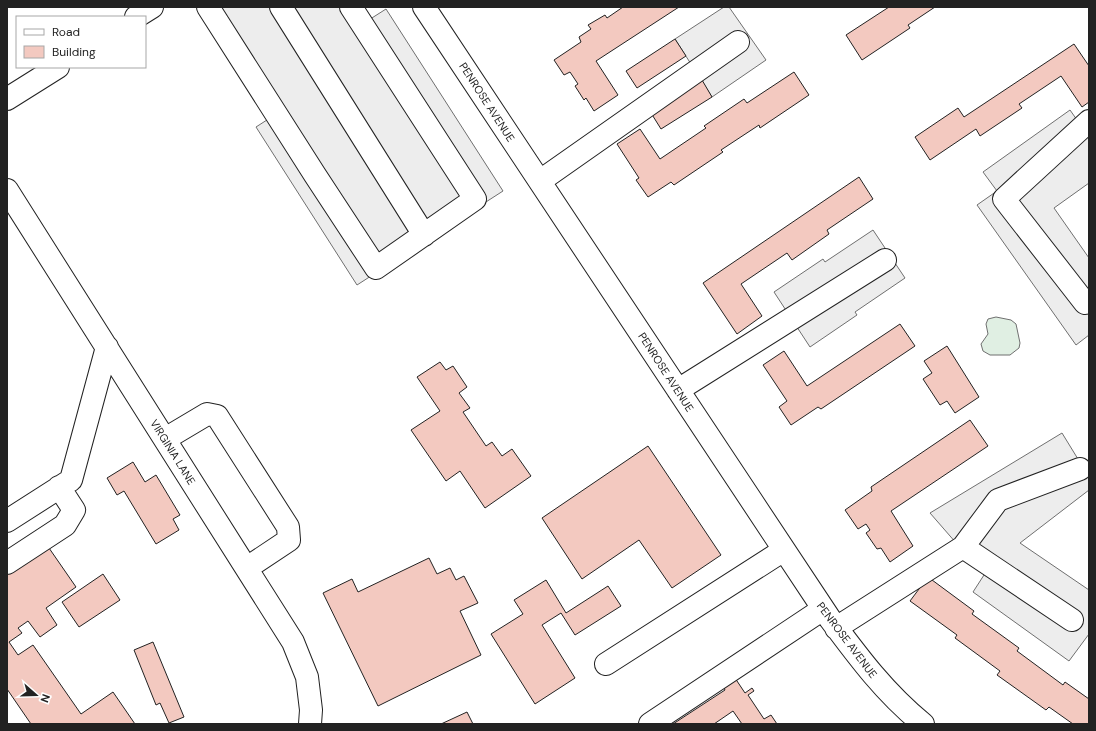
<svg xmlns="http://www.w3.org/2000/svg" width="1096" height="731" font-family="'DM Sans',sans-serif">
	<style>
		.green { fill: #e0efe3; stroke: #6f6f6f }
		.parking { fill: #ededed; stroke: #6f6f6f }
		.building { fill: #f3c9c0; stroke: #222 }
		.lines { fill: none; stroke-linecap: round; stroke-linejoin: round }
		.minor-casing { stroke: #222; stroke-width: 24 }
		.minor { stroke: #fff; stroke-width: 22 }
		.labels { text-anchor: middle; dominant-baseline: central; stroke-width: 3; stroke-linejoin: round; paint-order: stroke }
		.street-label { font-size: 11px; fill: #222; stroke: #fff }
	</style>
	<rect width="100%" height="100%" fill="#fff"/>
	<path class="green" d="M996,317L1011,320L1016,324L1020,343L1019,348L1010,355H990L983,351L981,344L988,334L986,324L988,319Z"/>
	<path class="parking" d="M222,7H354L364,23L386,9L503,191L357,285L256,127L270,118L206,17Z
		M724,7H729L766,60L712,97L675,39Z
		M1070,110L1089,137V183L1054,208L1089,258V335L1076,345L977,205L997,191L983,172Z
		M873,230L905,278L855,312L857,315L810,347L774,292L823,259L825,262Z
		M1062,433L1089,477V490L1020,543L1089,590V634L1069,661L973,592L984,575L930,513Z"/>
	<path class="building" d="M623,7H679L596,61L618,95L594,111L586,98L584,100L575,86L578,84L570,72L564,75L554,60L581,42L579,37L591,29L588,25L605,15L607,18Z
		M889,7H935L908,25L910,28L862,60L846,35Z
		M675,39L686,56L637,88L626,71Z
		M1074,44L1089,66V102L1082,107L1061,76L1019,104L1022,108L980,136L976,129L930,160L915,137L958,108L964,117Z
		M794,72L809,95L760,128L759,125L721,150L723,152L674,185L671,182L648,197L636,180L639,178L617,144L640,129L660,159L706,128L704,126L744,99L747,103Z
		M702,80L712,97L661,129L651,113Z
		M859,177L873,199L827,230L829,234L792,260L787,253L741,284L762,316L737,334L703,283Z
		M900,324L915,346L821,409L818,407L791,425L779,407L787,401L763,365L784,351L807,386Z
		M947,346L979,397L955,413L947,401L940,405L923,379L932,373L924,361Z
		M440,362L446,370L453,366L467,387L459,393L470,408L463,412L486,446L492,442L502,456L512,449L531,476L485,508L460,471L446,481L411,430L440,411L417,377Z
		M970,420L988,446L891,511L913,546L890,562L881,548L877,549L866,533L870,530L866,524L858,529L845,510L872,491L871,487Z
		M648,446L721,555L672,588L639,540L582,579L542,518Z
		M133,462L145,482L156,475L180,515L173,519L179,530L156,544L124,491L117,495L107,478Z
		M49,548L76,587L46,608L57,625L40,637L28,621L18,628L22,633L9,642L18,655L33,645L81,714L113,692L135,724H31L7,689V563Z
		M429,558L437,574L450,568L456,580L464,576L478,603L460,611L481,655L378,706L323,593L352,579L358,592Z
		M103,574L120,600L79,627L62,602Z
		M928,577L974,611L972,614L1019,648L1017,651L1063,685L1065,682L1089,699V724H1073L1049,707L1046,710L997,675L1000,671L955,638L957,635L910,601Z
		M546,580L566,613L608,586L621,606L575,635L561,613L542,625L575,678L535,704L491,634L523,614L514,600Z
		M153,642L184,717L169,723L160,703L156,705L134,650Z
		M735,678L745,693L752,688L754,691L748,695L764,719L771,715L777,724H742L733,711L714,724H673L725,690L723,686Z
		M467,712L473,724H441Z"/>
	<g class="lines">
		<defs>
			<path id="minor" d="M208,7L315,175L376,268L475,199L351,7
				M281,7L424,235
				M424,7L830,619C859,658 885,693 923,724
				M136,17L152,7
				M7,99L58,67
				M540,181L738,42
				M7,190L293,642L307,677L311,710L310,724
				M1085,303L1004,199L1089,121
				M678,390L885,260
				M165,439L207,414L217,416L288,527L289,540L247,568
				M7,521L71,480L107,347
				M963,547L998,500L1080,469
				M7,563L65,525L74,510L59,487
				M836,628L963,547L1072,620
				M606,664L784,550
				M650,724L823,609"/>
		</defs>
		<use href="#minor" class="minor-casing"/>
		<use href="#minor" class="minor"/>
	</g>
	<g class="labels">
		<g class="street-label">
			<text transform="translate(487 102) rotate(57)">PENROSE AVENUE</text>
			<text transform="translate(666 372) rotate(57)">PENROSE AVENUE</text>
			<text transform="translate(173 452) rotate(58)">VIRGINIA LANE</text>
			<text transform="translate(847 640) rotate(53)">PENROSE AVENUE</text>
		</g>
	</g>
	<rect width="1096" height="731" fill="none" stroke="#222222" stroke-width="16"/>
	<rect x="16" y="16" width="130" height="52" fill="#ffffff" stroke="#a7a7a7"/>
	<rect x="24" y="29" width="20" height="6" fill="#ffffff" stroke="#a7a7a7"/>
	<text x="52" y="36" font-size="12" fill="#222222">Road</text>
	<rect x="24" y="46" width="20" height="12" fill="#f3c9c0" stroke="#a7a7a7"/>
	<text x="52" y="56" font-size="12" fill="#222222">Building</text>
	<g transform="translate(36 695) rotate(110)" stroke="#ffffff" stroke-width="3" paint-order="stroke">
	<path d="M0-3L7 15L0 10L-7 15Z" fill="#222222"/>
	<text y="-6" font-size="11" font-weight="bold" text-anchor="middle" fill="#222222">N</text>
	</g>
</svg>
